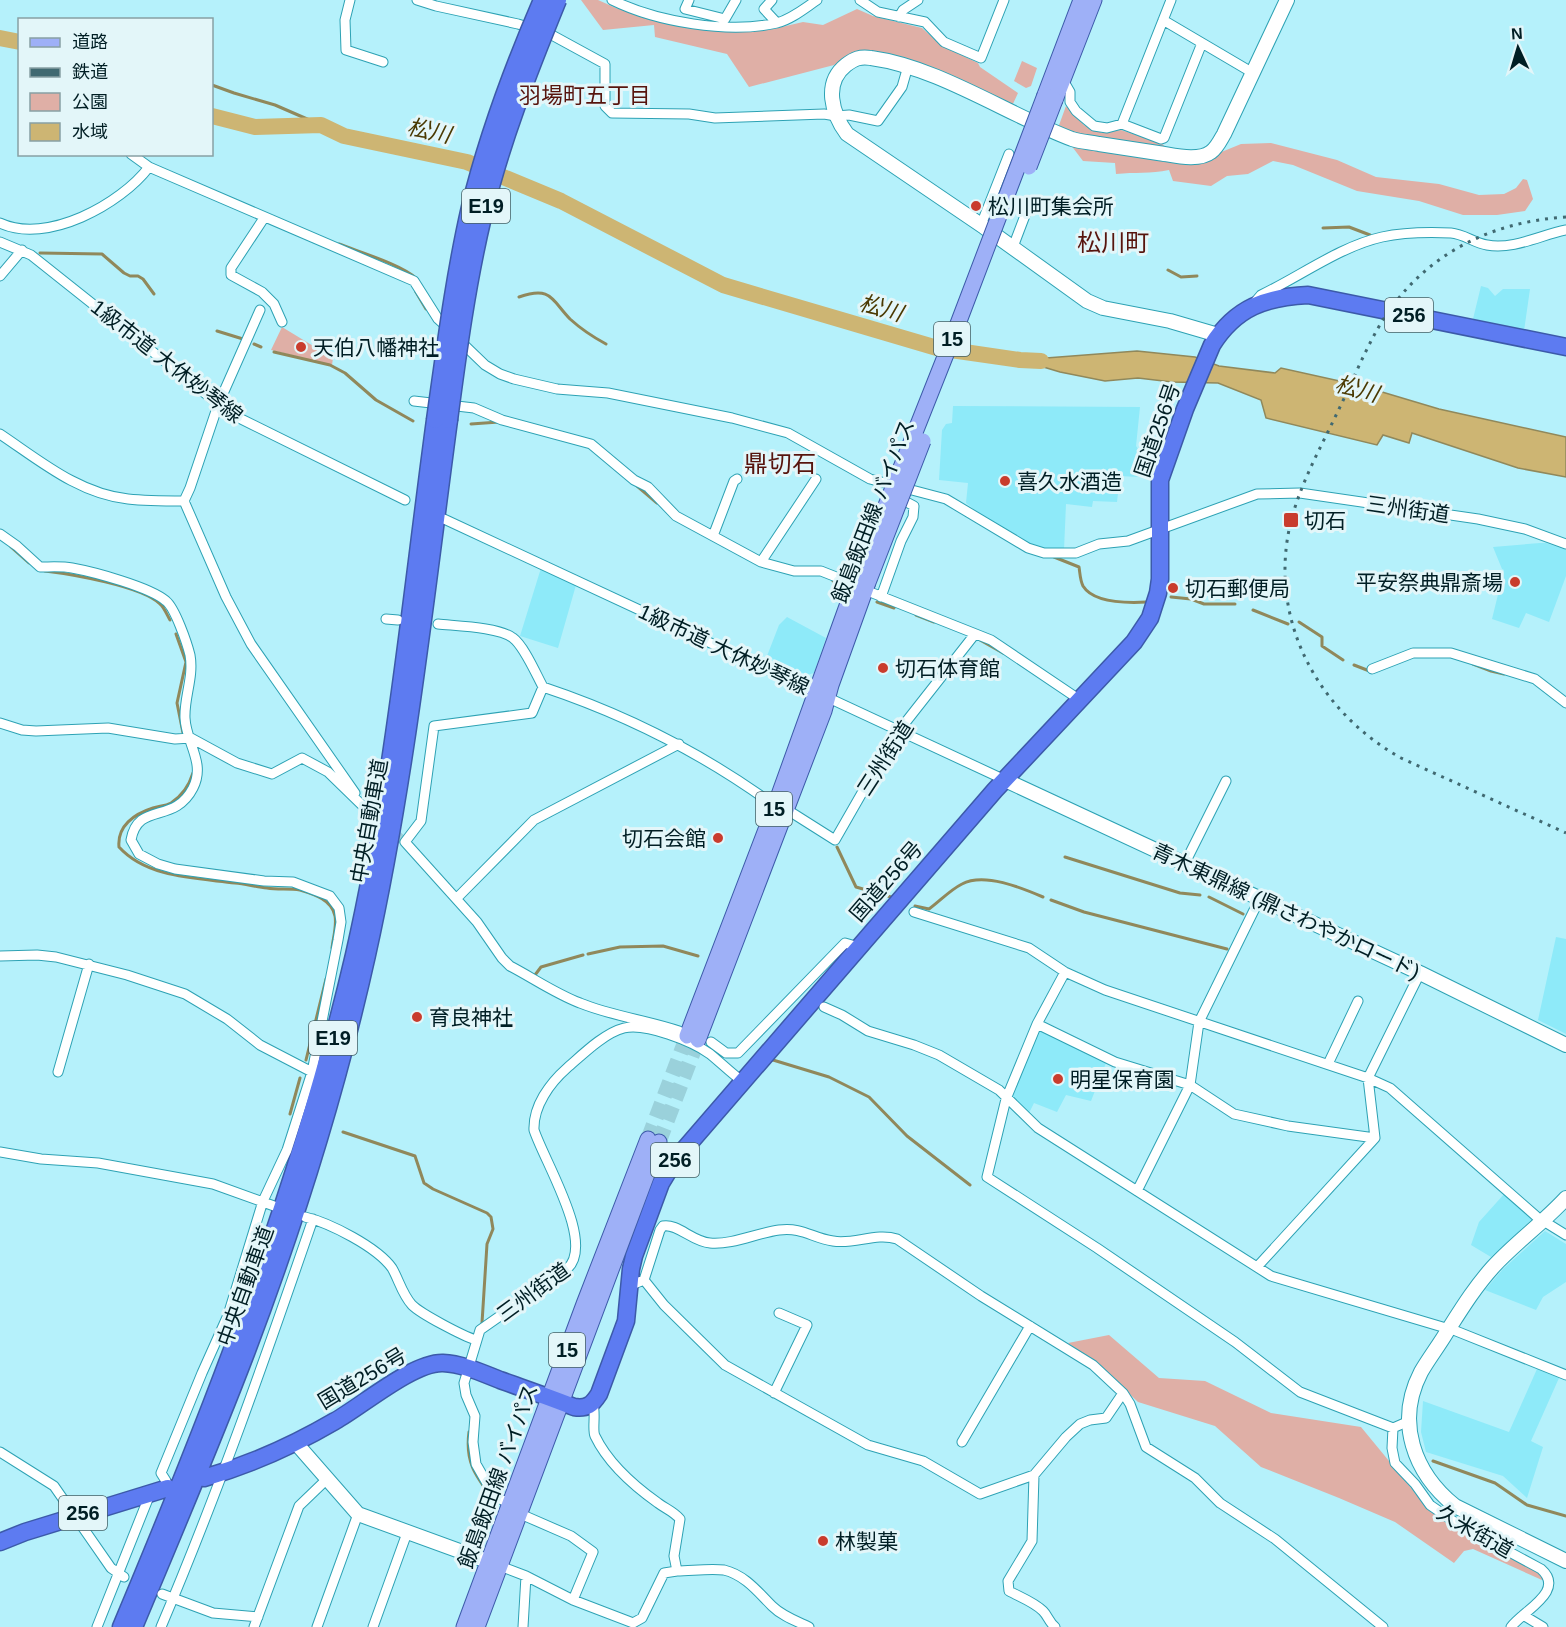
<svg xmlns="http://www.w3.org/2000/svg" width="1566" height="1627" font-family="Arial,'Noto Sans JP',sans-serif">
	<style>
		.built { fill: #8eeaf9 }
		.green { fill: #dfafa6 }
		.water { fill: #cdb573; stroke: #90885b; stroke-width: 1.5 }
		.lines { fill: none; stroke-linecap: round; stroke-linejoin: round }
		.stream { stroke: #90885b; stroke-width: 3 }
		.river { stroke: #cdb573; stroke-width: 16 }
		.street-tunnel { stroke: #9ad1db; stroke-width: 9; stroke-dasharray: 9 4.5; stroke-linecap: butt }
		.primary-tunnel { stroke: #9ad1db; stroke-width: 15; stroke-dasharray: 15 8; stroke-linecap: butt }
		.street-casing { stroke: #2da2b4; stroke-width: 11 }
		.secondary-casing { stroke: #2da2b4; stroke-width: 16 }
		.primary-casing { stroke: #3c5aa9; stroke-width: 17 }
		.highway-casing { stroke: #3c5aa9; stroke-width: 19 }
		.street { stroke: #fff; stroke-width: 9 }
		.secondary { stroke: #fff; stroke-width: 14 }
		.primary { stroke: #9eb0f7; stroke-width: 15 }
		.highway { stroke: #5d7bf1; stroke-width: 16 }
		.rail { stroke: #406971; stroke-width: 3; stroke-dasharray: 3 6; stroke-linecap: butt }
		.primary-bridge-casing { stroke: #3c5aa9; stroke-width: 17; stroke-linecap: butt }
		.highway-bridge-casing { stroke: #3c5aa9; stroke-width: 19; stroke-linecap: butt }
		.primary-bridge { stroke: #9eb0f7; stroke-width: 15 }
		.highway-bridge { stroke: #5d7bf1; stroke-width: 16 }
		.poi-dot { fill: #c93c2d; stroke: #e3f6f9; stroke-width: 2 }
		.labels { text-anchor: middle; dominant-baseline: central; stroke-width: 6; stroke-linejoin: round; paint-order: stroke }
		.shield { fill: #e3f6f9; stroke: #445f64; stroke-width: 1.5 }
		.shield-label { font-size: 20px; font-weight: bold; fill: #001e24 }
		.poi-label { font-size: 21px; fill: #001e24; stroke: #e3f6f9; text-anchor: start }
		.street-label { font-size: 21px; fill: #001e24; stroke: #e3f6f9 }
		.neighbourhood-label { font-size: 22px; fill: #57140d; stroke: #e3f6f9 }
		.water-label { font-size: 22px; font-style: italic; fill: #4a3902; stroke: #e3f6f9 }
		.quarter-label { font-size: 24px; fill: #57140d; stroke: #e3f6f9 }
	</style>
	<rect width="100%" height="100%" fill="#b5f1fb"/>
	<path class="built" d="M1481,286L1488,288L1495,296L1503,289H1530L1524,331L1473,319Z
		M953,406L1140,407L1136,446L1147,462L1160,463L1156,478L1120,476L1117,502L1093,501L1092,507L1066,504L1064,550L1045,549L1032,546L985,518L966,503L968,483L939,480L942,430L946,424L952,423Z
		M1540,543H1546L1566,550V576L1549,622L1526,613L1519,628L1492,619L1504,570L1502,569L1493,547Z
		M541,568L576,585L558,648L520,636Z
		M787,617L826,638L814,673L807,675L767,656L779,625Z
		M1556,937L1566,939V1034L1538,1020Z
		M1038,1028L1106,1063L1091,1101L1066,1095L1057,1112L1034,1103L1028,1115L1009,1098Z
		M1505,1193L1532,1219L1491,1257L1471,1245L1479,1222Z
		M1545,1231L1566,1244V1282L1543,1297L1536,1310L1485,1290L1503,1269Z
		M1537,1369L1559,1378L1531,1441L1543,1447L1527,1498L1503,1476L1426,1452L1421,1432L1423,1401L1509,1432Z"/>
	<path class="green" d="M581,0H598L616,8L664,23L729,32L773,29L803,22L823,25L857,9L873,16L922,28L941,45L978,63L980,67L1018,93L1012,106L903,60L884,54L853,53L834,65L749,87L727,54L655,37L654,25L603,30Z
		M1022,61L1037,68L1031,86L1026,88L1014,81Z
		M1066,106L1084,125L1102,133L1121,130L1161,143L1186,164L1200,163L1212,159L1219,153L1241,144L1271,143L1337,160L1376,177L1439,184L1479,195L1504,194L1516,188L1523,179L1527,180L1533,199L1525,211L1497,215H1463L1419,201L1357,191L1293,165L1273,161L1248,174L1227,176L1211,186L1173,181L1169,170C1150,174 1135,172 1116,174L1115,163L1083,161L1058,128Z
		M282,327L333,358L332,365L271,350Z
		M1109,1335L1159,1378L1205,1381L1271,1413L1361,1427L1431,1512L1467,1535L1516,1558L1544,1574L1542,1580L1473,1549L1464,1551L1454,1563L1395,1522L1339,1498L1261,1467L1215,1426L1138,1402L1099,1365L1068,1343Z"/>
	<path class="water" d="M1137,351L1195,357L1219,366L1275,373L1281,368L1362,386L1439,409L1566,437V477L1518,468L1412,433L1409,443L1383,435L1377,445L1266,418L1261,400L1218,383L1172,382L1138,378L1105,381L1060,372L1020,360Z"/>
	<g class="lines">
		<path class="stream" d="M212,85L234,93L275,105L321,125
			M1323,228L1349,227L1370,235
			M339,244C359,252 403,265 417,279
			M40,253L102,254L124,273L130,276H138L143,279L154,294
			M1168,270L1181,277L1197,276
			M416,292L426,309
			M519,297C551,286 551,299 570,319C581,329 593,337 606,344
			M217,331L243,339
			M254,344L261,347
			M274,352L330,365L345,373L376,400L413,421
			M471,424L499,422
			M637,486L657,503
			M11,547L29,563
			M1054,557L1079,567C1080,573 1080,580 1083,586C1094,604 1129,603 1147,602
			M45,571C70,574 142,586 160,604C164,607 167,615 170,620
			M833,581L842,584
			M1171,597L1191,599L1204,604H1235
			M877,602L894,608
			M1253,610L1288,624
			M916,615L934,622
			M1299,622L1322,637V646L1343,660
			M176,634L186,662L177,703L183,733
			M980,640L1003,653
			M1473,664L1491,671L1504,674
			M1354,665L1372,672
			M193,773C189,786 182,796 171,803C165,806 159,806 153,808C134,814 117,826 119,847C147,878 196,878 235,883C246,884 256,887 267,888C278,890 289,888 300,890C314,894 332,900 335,916C337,925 333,939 332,948
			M837,847L856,887L891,897
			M1065,857L1180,893L1200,895
			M1209,897L1243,914
			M1051,900L1084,912L1227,949
			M915,906L929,909C940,901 950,890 962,884C984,872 1022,888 1043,897
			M588,954L620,947L663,946L698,956
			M535,975L541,967L583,955
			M306,1060L326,979
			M773,1060L829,1077L869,1097L907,1136L970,1185
			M290,1114L300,1078
			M343,1132L415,1156L424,1183L433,1189L487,1213L491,1217L493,1229L487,1244L482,1323
			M469,1432C465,1462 475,1475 492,1498
			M1433,1461L1495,1483L1527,1505L1566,1516"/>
		<path class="river" d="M0,38L20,42
			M212,116L255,127L321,125L344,136L467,162L561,201L723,285L937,348L1020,360L1041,361"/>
		<path class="street-tunnel" d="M365,808L405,842"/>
		<path class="primary-tunnel" d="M648,1139L687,1036
			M659,1142L698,1040"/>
		<defs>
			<path id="street" d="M350,0L345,20L346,50L383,62
				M417,0L436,6L518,24L550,34L605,64V106L612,113L689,114L715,118L824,114L836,116L849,115L878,121L902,87L908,66
				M612,0C657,22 728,34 777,23C792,19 805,8 817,0
				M689,0L685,9L725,19L736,0
				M772,0L764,9L777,23
				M860,0L878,12L925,22L944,42L981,58L1004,0
				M899,17L903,10L918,0
				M1163,20L1253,73
				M1063,80L1070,92V102L1076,111L1094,126L1107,128L1122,124L1171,0
				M1122,124L1161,139L1164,138L1202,43
				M131,154L149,167L414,281L438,319L449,329
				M264,218L231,268V275L262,292L274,304L282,322
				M0,223C47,245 121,204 149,167
				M981,225L1009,154
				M0,242L31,255L231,414L405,500
				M1013,247L1029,205
				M0,276L22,250
				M1255,302L1261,295C1299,277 1341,246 1382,237C1405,232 1428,232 1451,233C1464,234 1474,243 1487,245C1513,250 1541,235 1566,230
				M458,339L485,365L500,374L514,379L557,389L608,393L732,418L788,433L870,479L946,499L1028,548L1044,553H1076L1099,544L1128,541L1257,494L1300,493L1478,519L1525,529L1566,544
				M414,401L474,408L502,420L591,444L634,480L648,487L676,516L761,562L794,571H821L854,584
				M0,434C39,460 79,494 128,499C146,501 165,501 184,501
				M184,501L226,597L251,644L355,793
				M184,501L190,488L218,405L260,310
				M444,519L1005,780
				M0,534L17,546L40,567C50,567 62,566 72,568C94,572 150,587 166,601C175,608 187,643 190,655C194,677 184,697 185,718C186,743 206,763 193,788C174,825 138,801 131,840L139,854L158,864L175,869L264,881L293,882L330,896L339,908L341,922L338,940L312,1072L287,1150L263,1201L228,1315L202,1373L161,1473L166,1481L164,1490
				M713,536L734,481L737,479
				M761,562L816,479
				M845,580L865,527
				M865,590L991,640L1080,700
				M881,597L901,541L913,517L914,506L897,497
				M386,619L398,620
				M438,624C456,626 499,627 513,638C524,646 536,674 543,687C627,715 704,754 775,806
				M1372,669L1413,653H1451L1535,679L1566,703
				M543,687L532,713L434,726L421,821L405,842L477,922L502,958L510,966C533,978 556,994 580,1003C612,1016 646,1020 679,1031
				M0,723L22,730L36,731L108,728L175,739L191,738L237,763L272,774L302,758L328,772L365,808
				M786,809L835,840L894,737L975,634
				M1185,863L1226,781
				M457,898L534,820L679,744
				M914,912L1029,948L1065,972L1105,990L1368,1078L1390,1088L1537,1217L1566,1235
				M0,956L37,955L56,957L127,975L185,994L227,1019L260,1045L312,1072
				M1065,972L1037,1024L1006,1099L987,1177L1097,1248L1235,1342L1300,1392L1393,1428
				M824,1007L842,1015L868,1031L914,1045L939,1055L999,1090L1038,1128L1271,1276L1456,1331L1566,1375
				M1037,1024L1115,1062L1190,1085L1234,1114L1288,1126L1375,1138
				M711,1042L726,1053H738L845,943L859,947
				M1328,1064L1358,1001
				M58,1072L89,964
				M0,1152L41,1159L98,1163L213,1184L274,1206
				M1137,1191L1190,1085L1199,1022L1260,898
				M305,1217C330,1223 377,1247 392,1268C399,1280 402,1294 412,1305C421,1314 463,1336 476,1340
				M1257,1267L1375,1138L1368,1078L1420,973
				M644,1280L664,1305L725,1365L868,1445L923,1461L980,1494L1034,1475L1066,1437L1080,1424L1090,1420L1106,1418L1123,1393
				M629,1286L644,1280L660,1230L663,1226C677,1223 693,1242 710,1243C732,1245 757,1233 779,1230C803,1227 812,1238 833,1241C854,1245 876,1232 897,1239L981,1296L1093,1365L1123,1393L1130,1404L1146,1447L1195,1478L1220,1503L1275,1539L1383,1627
				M774,1393L807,1325L779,1313
				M593,1404C596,1415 592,1430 595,1436C608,1463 634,1486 658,1503C666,1509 673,1511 680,1519L674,1556L677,1571C691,1571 709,1568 724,1570C745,1575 758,1592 772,1606C782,1616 796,1621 809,1627
				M1409,1421L1393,1428L1392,1448L1395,1463L1415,1484L1430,1505L1456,1523L1541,1569C1566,1591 1524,1610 1511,1627
				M962,1442L1030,1326
				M0,1452L54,1486L111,1568L124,1577
				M1034,1475L1032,1541L1008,1581L1009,1591C1020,1597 1034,1602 1043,1611C1048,1616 1049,1622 1055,1627
				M510,1503L500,1499L488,1485L476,1464L473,1442L475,1416L466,1395L464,1383L480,1330L567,1269C596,1244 544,1161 534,1130C533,1106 550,1083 567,1068C582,1055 604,1033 624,1028C646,1023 692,1041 710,1054C721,1063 731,1073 742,1081
				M525,1516L571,1536L593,1552L573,1600L633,1623L642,1618L664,1573L677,1571
				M500,1566L526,1576L523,1627
				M526,1576L573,1600
				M162,1594L213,1613L258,1617
				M1523,1615L1543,1627
				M97,1627L150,1494
				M161,1627C218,1493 266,1356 313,1219
				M254,1627L299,1506L326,1480
				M317,1627L358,1514
				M373,1627L407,1533"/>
			<path id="secondary" d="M1218,335L1170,321L1103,308L1087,301L984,227L847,134C832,114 823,83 846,65C854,59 860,56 871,58C938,67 1008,115 1072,139C1081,142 1090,142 1099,144C1119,147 1138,150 1158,153C1173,155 1198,162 1211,152C1217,148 1221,139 1224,134L1287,0
				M1005,780L1420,973L1566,1045
				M1566,1198C1543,1223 1516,1242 1493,1267C1475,1287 1462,1308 1448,1330C1440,1344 1429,1358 1421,1372C1395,1422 1414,1473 1455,1506L1566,1561
				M295,1442L358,1514L498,1565"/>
			<path id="primary" d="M1045,95L1081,0
				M1055,100L1094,0
				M687,1036L775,806L856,581
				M698,1040L824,711L831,685L867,585
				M464,1627L584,1304L648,1139
				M477,1627L659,1142"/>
			<path id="highway" d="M204,1478C249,1465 294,1445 335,1421C362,1406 413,1362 443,1363C463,1364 482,1373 500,1380C525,1389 549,1397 574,1407C587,1409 592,1405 599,1394L626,1321L631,1269L634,1256L661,1183L675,1160L995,790L1134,642L1150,618L1158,593L1160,579V480L1185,409L1212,345C1236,307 1266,297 1308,295L1566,347
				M0,1542L25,1532L168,1488
				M121,1627C213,1408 300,1187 354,955C394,779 411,598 435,420
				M134,1627C172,1536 211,1445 246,1353C295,1224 337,1090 367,955C406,779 425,599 449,420"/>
		</defs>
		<use href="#street" class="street-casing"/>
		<use href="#secondary" class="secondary-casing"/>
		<use href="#primary" class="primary-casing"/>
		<use href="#highway" class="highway-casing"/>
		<use href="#street" class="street"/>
		<use href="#secondary" class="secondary"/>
		<use href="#primary" class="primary"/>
		<use href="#highway" class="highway"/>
		<path class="rail" d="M1566,217C1489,222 1423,255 1381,323C1365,350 1353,380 1339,409C1322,445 1301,482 1291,521C1267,618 1317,711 1401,758L1566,833"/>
		<defs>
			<path id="primary-bridge" d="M1029,167L1055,100
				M856,581L956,329L1045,95
				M867,585L923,441"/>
			<path id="highway-bridge" d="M435,420C445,349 454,277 470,207C487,137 513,67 542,0
				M449,420C458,352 467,284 483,217C501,142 529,71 558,0"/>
		</defs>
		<use href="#primary-bridge" class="primary-bridge-casing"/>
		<use href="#highway-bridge" class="highway-bridge-casing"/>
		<use href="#primary-bridge" class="primary-bridge"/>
		<use href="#highway-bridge" class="highway-bridge"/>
	</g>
	<g class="poi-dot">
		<circle cx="976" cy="206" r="6"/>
		<circle cx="301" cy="347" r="6"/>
		<circle cx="1005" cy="481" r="6"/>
		<rect x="1283" y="512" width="16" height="16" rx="3"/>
		<circle cx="1515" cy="582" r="6"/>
		<circle cx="1173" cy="588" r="6"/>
		<circle cx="883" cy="668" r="6"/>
		<circle cx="718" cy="838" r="6"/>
		<circle cx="417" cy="1017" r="6"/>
		<circle cx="1058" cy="1079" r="6"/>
		<circle cx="823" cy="1541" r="6"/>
	</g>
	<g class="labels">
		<g class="shield">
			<rect x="462" y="189" width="48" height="34" rx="4.5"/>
			<rect x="1385" y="298" width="48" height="34" rx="4.5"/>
			<rect x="934" y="322" width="36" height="34" rx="4.5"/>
			<rect x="756" y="792" width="36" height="34" rx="4.5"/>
			<rect x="309" y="1021" width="48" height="34" rx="4.5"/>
			<rect x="651" y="1143" width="48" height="34" rx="4.5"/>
			<rect x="549" y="1333" width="36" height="34" rx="4.5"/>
			<rect x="59" y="1496" width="48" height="34" rx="4.5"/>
		</g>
		<g class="shield-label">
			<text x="486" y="206">E19</text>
			<text x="1409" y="315">256</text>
			<text x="952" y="339">15</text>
			<text x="774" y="809">15</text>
			<text x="333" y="1038">E19</text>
			<text x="675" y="1160">256</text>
			<text x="567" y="1350">15</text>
			<text x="83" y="1513">256</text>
		</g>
		<g class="poi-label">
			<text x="988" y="206">松川町集会所</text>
			<text x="313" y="347">天伯八幡神社</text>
			<text x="1017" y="481">喜久水酒造</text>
			<text x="1304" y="520">切石</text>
			<text x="1503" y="582" text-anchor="end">平安祭典鼎斎場</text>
			<text x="1185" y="588">切石郵便局</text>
			<text x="895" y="668">切石体育館</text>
			<text x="706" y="838" text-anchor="end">切石会館</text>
			<text x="429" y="1017">育良神社</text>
			<text x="1070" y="1079">明星保育園</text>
			<text x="835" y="1541">林製菓</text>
		</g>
		<g class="street-label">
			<text transform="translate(167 361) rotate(38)">1級市道 大休妙琴線</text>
			<text transform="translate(1157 430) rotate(-71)">国道256号</text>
			<text transform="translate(1408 509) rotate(8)">三州街道</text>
			<text transform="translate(873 511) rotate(-69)">飯島飯田線 バイパス</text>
			<text transform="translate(724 649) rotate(25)">1級市道 大休妙琴線</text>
			<text transform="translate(885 758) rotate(-57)">三州街道</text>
			<text transform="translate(369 821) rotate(-80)">中央自動車道</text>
			<text transform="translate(886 881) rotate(-49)">国道256号</text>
			<text transform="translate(1286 911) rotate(25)">青木東鼎線 (鼎さわやかロード)</text>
			<text transform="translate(245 1286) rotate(-70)">中央自動車道</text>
			<text transform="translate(533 1292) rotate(-36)">三州街道</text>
			<text transform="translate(362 1378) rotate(-31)">国道256号</text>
			<text transform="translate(498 1476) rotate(-70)">飯島飯田線 バイパス</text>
			<text transform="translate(1475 1531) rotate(30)">久米街道</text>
		</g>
		<g class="neighbourhood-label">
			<text x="585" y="95">羽場町五丁目</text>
		</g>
		<g class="water-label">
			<text transform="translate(429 131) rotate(12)">松川</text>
			<text transform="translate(881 308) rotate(16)">松川</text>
			<text transform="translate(1357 389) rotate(15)">松川</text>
		</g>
		<g class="quarter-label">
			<text x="1113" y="242">松川町</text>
			<text x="780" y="463">鼎切石</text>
		</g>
	</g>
	<rect x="18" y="18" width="195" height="138" fill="#e3f6f9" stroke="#88a0a4" stroke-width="1.5"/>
	<rect x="30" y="38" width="30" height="9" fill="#9eb0f7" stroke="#88a0a4" stroke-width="1.5"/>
	<text x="72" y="48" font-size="18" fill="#001e24">道路</text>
	<rect x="30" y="68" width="30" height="9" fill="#406971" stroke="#88a0a4" stroke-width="1.5"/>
	<text x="72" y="78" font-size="18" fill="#001e24">鉄道</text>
	<rect x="30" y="93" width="30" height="18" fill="#dfafa6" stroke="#88a0a4" stroke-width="1.5"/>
	<text x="72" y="108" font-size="18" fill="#001e24">公園</text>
	<rect x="30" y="123" width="30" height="18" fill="#cdb573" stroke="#88a0a4" stroke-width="1.5"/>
	<text x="72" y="138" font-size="18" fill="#001e24">水域</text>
	<g transform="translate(1518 48) rotate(356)" stroke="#e3f6f9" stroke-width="4.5" paint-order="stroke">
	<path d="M0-4.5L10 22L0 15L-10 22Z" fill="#001e24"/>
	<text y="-9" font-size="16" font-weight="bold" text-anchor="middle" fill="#001e24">N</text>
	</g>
</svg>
